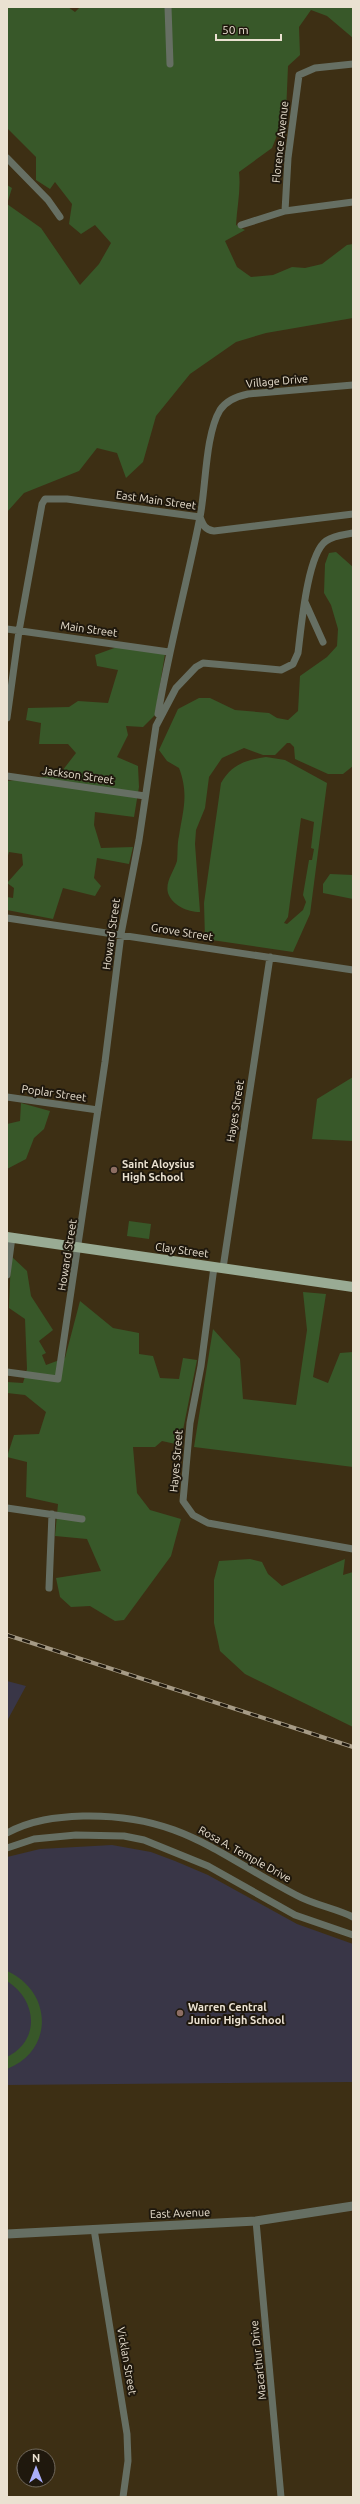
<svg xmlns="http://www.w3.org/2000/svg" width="360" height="2504" font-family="Ubuntu,sans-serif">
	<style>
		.education { fill: #393647 }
		.green { fill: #385829; fill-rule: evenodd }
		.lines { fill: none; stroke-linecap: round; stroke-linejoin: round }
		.minor { stroke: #666f63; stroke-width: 7 }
		.tertiary { stroke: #666f63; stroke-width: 9 }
		.primary { stroke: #99ab94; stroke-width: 10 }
		.rail-casing { stroke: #a69b86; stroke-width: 4 }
		.rail { stroke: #1f180d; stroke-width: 2.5; stroke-dasharray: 8; stroke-linecap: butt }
		.education-dot { fill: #8d6e63; stroke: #1f180d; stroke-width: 1.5 }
		.labels { text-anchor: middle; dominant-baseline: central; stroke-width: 4; stroke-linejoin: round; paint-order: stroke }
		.street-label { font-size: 11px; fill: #eae1d1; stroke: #1f180d }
		.poi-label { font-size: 11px; font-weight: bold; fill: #eae1d1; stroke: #1f180d; text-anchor: start }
	</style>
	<rect width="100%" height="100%" fill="#3d2f14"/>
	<path class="education" d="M7,1681L26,1686L7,1721Z
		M112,1845L151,1852L175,1861L208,1875L297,1924L353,1944V2082L7,2085V1857L40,1849Z"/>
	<path class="green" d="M7,7H68L75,12L80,7H353V38L327,16L311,10L299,27L300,55L288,66L286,113L272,148L239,172C241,190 237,207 236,225L245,230L225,241L237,267L251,277L273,275L292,267L305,268L322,264L347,245L353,244V318L266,333L236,342L190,374L156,416L143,462L126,478L117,453L97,448L79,471L24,493L7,512V185L12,188L7,204L41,228L80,285L99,264L111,243L95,225L81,234L69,224L72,204L55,182L50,189L36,180V157L7,128Z
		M336,552L353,567V766L343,774H328L295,759L294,747L290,743H287L275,755H263L244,748L222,758L209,777L205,808L196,830L195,844L200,912C187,912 172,905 168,893C165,882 174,871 177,861C178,853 177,844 179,836C183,810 189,794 179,768L167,761L159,750L178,709L199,698H210L235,710L269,713L277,718L288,720L298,711L300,676L327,657L337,646L338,629L331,605L324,593L325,564L329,553Z
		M117,647L165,654L155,715L143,727L126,726L128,735L117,757L138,766L139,787L134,817L95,812L94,825L101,848L133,847L129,864L97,858L94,878L101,886L95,896L63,888L53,919L7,910V897L13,898L14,888L7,883L23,865L22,854L9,852L7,859V781L59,775L76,753L68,744H39L41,723L26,720L28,708L69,707L78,701L108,703L118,670L97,666L95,655Z
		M266,757L285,760L327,783L310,914L293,952L205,939L204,903L221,783C232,764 246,760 266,757ZM301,818L314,822L311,848L314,849L312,860H309L303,895L306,902L303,910L287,924L284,923L288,917Z
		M330,874L353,875V899L323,893V884Z
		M353,1077V1141L312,1139L317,1099Z
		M21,1103L50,1111L44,1129L34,1138L26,1159L7,1169V1124L20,1121Z
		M129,1221L151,1224L149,1239L127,1236Z
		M11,1256L27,1271L31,1296L53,1330L39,1341L46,1353L42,1355L46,1365L65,1358L80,1301L113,1328L139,1333V1354L153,1356L160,1378L179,1379L183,1358L197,1360L180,1445L162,1441L155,1447H133L137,1493L150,1510L181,1519L171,1556L124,1620L115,1621L90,1606L71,1607L60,1597L56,1578L101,1571L87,1539L55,1536L58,1504L26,1497L27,1462L7,1457L14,1435L39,1434L46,1412L25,1395L7,1393V1382L23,1383L27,1369L25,1319L9,1308Z
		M303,1292L326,1294L313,1377L328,1383L340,1353L353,1352V1467L194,1447L213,1329L240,1359L243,1399L296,1405L307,1330Z
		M250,1559L262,1562L268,1574L282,1586L345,1559L343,1575L353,1572V1727L245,1674L220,1651L214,1623V1580L219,1561Z
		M7,1971C52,1991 55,2050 7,2069V2057C41,2040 37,2000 7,1981Z"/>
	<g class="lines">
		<path class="minor" d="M168,7L170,64
			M7,158L48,200L60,217
			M285,211L288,158L299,75L315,68L353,64
			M241,225L285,211L353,202
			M305,602L323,642
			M7,629L169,652
			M158,714C169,648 187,583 200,517C206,488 205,435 220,410C226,401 238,396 248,394L353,385
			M7,718L19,631L42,504L45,499H67L200,517C203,525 205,530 214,531L353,514
			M7,776L145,796
			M7,918L353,970
			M7,1097L98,1110
			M214,1267L201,1366L190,1423L183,1501L193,1515L208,1523L353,1549
			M223,1268L270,957
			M7,1275L12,1237
			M7,1372L58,1379L105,1062L121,934L139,840L156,726L176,688L196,667L203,663L281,670L293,664L298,653C301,630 307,554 326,541C335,535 344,535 353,533
			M7,1508L82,1519
			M49,1588L52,1514
			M7,1833C31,1820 56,1817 83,1816C180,1814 217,1854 296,1895C314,1905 335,1908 353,1917
			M7,1848L34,1839L76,1835L124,1836L144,1840L208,1866L295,1915L353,1935
			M256,2221L281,2497
			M94,2229L127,2434L128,2461L123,2497"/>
		<path class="tertiary" d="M7,2234L256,2221L353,2206"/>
		<path class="primary" d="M7,1237L353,1287"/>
		<defs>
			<path id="rail" d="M7,1635L353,1747"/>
		</defs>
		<use href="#rail" class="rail-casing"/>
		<use href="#rail" class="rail"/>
	</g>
	<g class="education-dot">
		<circle cx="114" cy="1170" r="4"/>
		<circle cx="180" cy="2013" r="4"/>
	</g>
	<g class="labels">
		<g class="street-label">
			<text transform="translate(280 142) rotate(-84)">Florence Avenue</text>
			<text transform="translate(277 381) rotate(-5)">Village Drive</text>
			<text transform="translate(156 500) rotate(8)">East Main Street</text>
			<text transform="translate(89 629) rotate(8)">Main Street</text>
			<text transform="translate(78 775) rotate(8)">Jackson Street</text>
			<text transform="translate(182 932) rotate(9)">Grove Street</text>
			<text transform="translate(111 934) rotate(-82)">Howard Street</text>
			<text transform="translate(54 1093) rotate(8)">Poplar Street</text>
			<text transform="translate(235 1111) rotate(-81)">Hayes Street</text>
			<text transform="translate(182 1250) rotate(8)">Clay Street</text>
			<text transform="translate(67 1255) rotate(-81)">Howard Street</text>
			<text transform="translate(176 1461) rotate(-85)">Hayes Street</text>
			<text transform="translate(245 1854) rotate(29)">Rosa A. Temple Drive</text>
			<text transform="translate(180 2213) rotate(-2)">East Avenue</text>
			<text transform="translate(258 2360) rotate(-96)">Macarthur Drive</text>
			<text transform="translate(127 2361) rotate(80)">Vicklan Street</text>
		</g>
		<g class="poi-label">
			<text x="122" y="1164">Saint Aloysius<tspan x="122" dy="13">High School</tspan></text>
			<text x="188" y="2007">Warren Central<tspan x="188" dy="13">Junior High School</tspan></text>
		</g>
	</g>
	<rect width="360" height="2504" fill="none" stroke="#eae1d1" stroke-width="16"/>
	<g transform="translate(36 2468)"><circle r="19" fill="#1f180d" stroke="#70685b"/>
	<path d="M0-3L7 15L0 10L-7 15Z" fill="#abaffb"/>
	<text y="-6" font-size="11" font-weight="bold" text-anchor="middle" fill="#eae1d1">N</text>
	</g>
	<path d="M216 34v6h65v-6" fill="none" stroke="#eae1d1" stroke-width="2"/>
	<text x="222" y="34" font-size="12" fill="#eae1d1" stroke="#1f180d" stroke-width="3" paint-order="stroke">50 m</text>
</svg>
